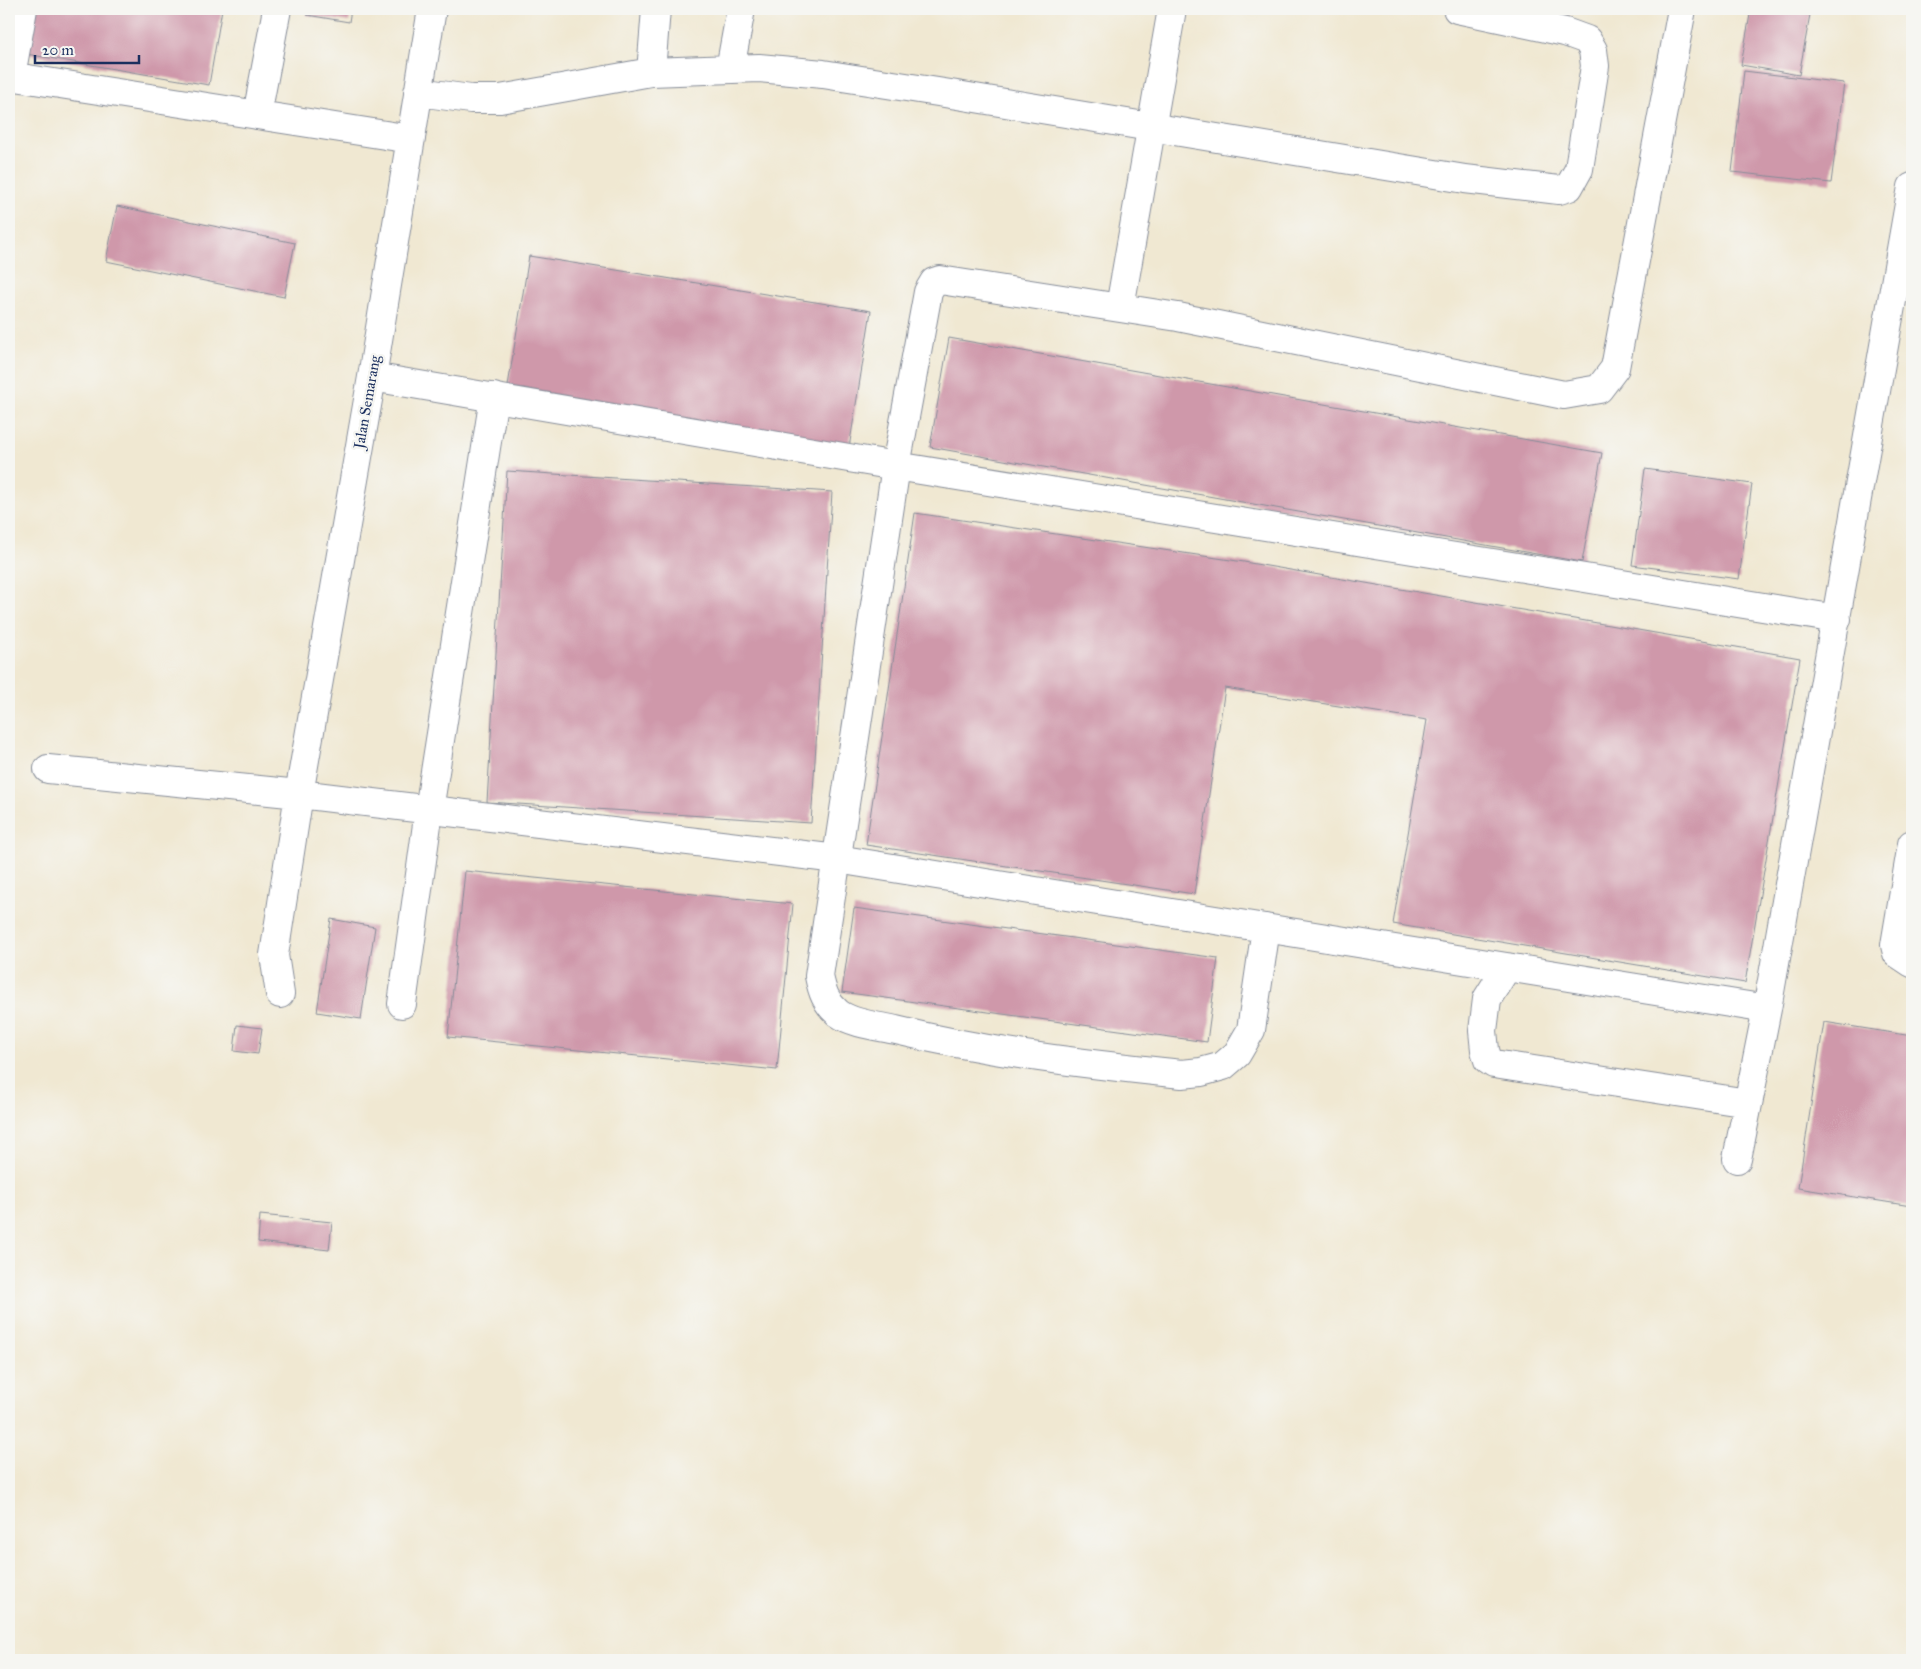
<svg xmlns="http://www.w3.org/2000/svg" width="1921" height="1669" font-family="'IM FELL Great Primer',serif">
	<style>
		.building { fill: #cf98aa }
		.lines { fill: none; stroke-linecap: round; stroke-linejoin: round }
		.minor-casing { stroke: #868c98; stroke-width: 30 }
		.minor { stroke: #fff; stroke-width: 28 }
		.labels { text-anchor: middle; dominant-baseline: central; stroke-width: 5; stroke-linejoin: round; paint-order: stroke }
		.street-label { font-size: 15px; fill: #1b2f5e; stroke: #f6f6f2 }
	</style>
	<rect width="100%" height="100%" fill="#f6f6f2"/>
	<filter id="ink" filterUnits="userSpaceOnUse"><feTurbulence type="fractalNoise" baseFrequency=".02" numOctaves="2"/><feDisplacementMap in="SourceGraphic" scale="10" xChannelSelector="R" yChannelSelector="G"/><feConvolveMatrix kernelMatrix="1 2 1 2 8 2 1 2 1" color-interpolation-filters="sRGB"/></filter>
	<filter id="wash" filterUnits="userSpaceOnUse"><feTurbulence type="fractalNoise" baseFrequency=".0096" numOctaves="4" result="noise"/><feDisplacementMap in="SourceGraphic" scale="20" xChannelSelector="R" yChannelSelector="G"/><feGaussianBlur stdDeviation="1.12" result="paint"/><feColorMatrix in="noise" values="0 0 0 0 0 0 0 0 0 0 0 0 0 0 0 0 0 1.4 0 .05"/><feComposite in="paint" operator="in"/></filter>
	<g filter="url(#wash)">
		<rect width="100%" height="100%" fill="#f0e8d2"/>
		<g id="blocks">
			<path class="building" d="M28,9H222L209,85L20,53Z
				M308,9H351L349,22L307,15Z
				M1751,9H1811L1799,75L1741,65Z
				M1744,71L1844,83L1831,183L1732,172Z
				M117,206L295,243L284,297L106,261Z
				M529,256L871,311L849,448L507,392Z
				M949,338L1602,453L1582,562L930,447Z
				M1645,469L1752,484L1739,579L1632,565Z
				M507,471L832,492L811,823L487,802Z
				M915,513L1244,562L1800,658L1745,983L1393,924L1427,720L1225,688L1194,894L866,845Z
				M465,871L793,904L777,1070L448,1037Z
				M854,908L1218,958L1207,1042L842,992Z
				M331,919L375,927L361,1019L317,1012Z
				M1824,1022L1912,1036L1911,1206L1798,1188Z
				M237,1025L262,1028L258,1054L234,1051Z
				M260,1215L332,1222L329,1250L258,1242Z"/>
		</g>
	</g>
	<g filter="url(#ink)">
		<use href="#blocks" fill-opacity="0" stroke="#868c98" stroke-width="1"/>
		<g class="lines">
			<defs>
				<path id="minor" d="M730,69L741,9
					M651,72L656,9
					M9,76L411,139
					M11,76L23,9
					M418,92L471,99H500L651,72L759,68L823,74L957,95L1465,179L1559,190L1569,187L1579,169L1595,66L1593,50L1587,40L1565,32L1457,9
					M257,115L277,9
					M1120,307L1172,9
					M372,377L896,466L1837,619
					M48,769L299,794L837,859L1767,1009
					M1912,844L1895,945L1897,953L1912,963
					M1266,928L1251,1030L1237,1054L1223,1066L1201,1072L1182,1074C1086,1064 990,1053 896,1030C878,1026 853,1024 838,1013C826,1003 822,991 819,976L896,466L928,292L934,282L940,280L1178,317L1564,395L1599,389L1615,368L1682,9
					M1507,967L1487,999L1483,1031L1485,1050L1488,1060L1494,1064L1748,1103
					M280,994L274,955L299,794L372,377L432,9
					M402,1004L429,810L494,397
					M1737,1159L1767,1009L1912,187"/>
			</defs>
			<use href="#minor" class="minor-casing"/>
			<use href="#minor" class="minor"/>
		</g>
	</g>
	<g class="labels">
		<g class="street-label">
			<text transform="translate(367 402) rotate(-80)">Jalan Semarang</text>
		</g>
	</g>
	<rect width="1921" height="1669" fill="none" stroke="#f6f6f2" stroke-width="30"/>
	<path d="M35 55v8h104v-8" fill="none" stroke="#1b2f5e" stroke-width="2.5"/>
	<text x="42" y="55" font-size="15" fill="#1b2f5e" stroke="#f6f6f2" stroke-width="4" paint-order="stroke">20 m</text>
</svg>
